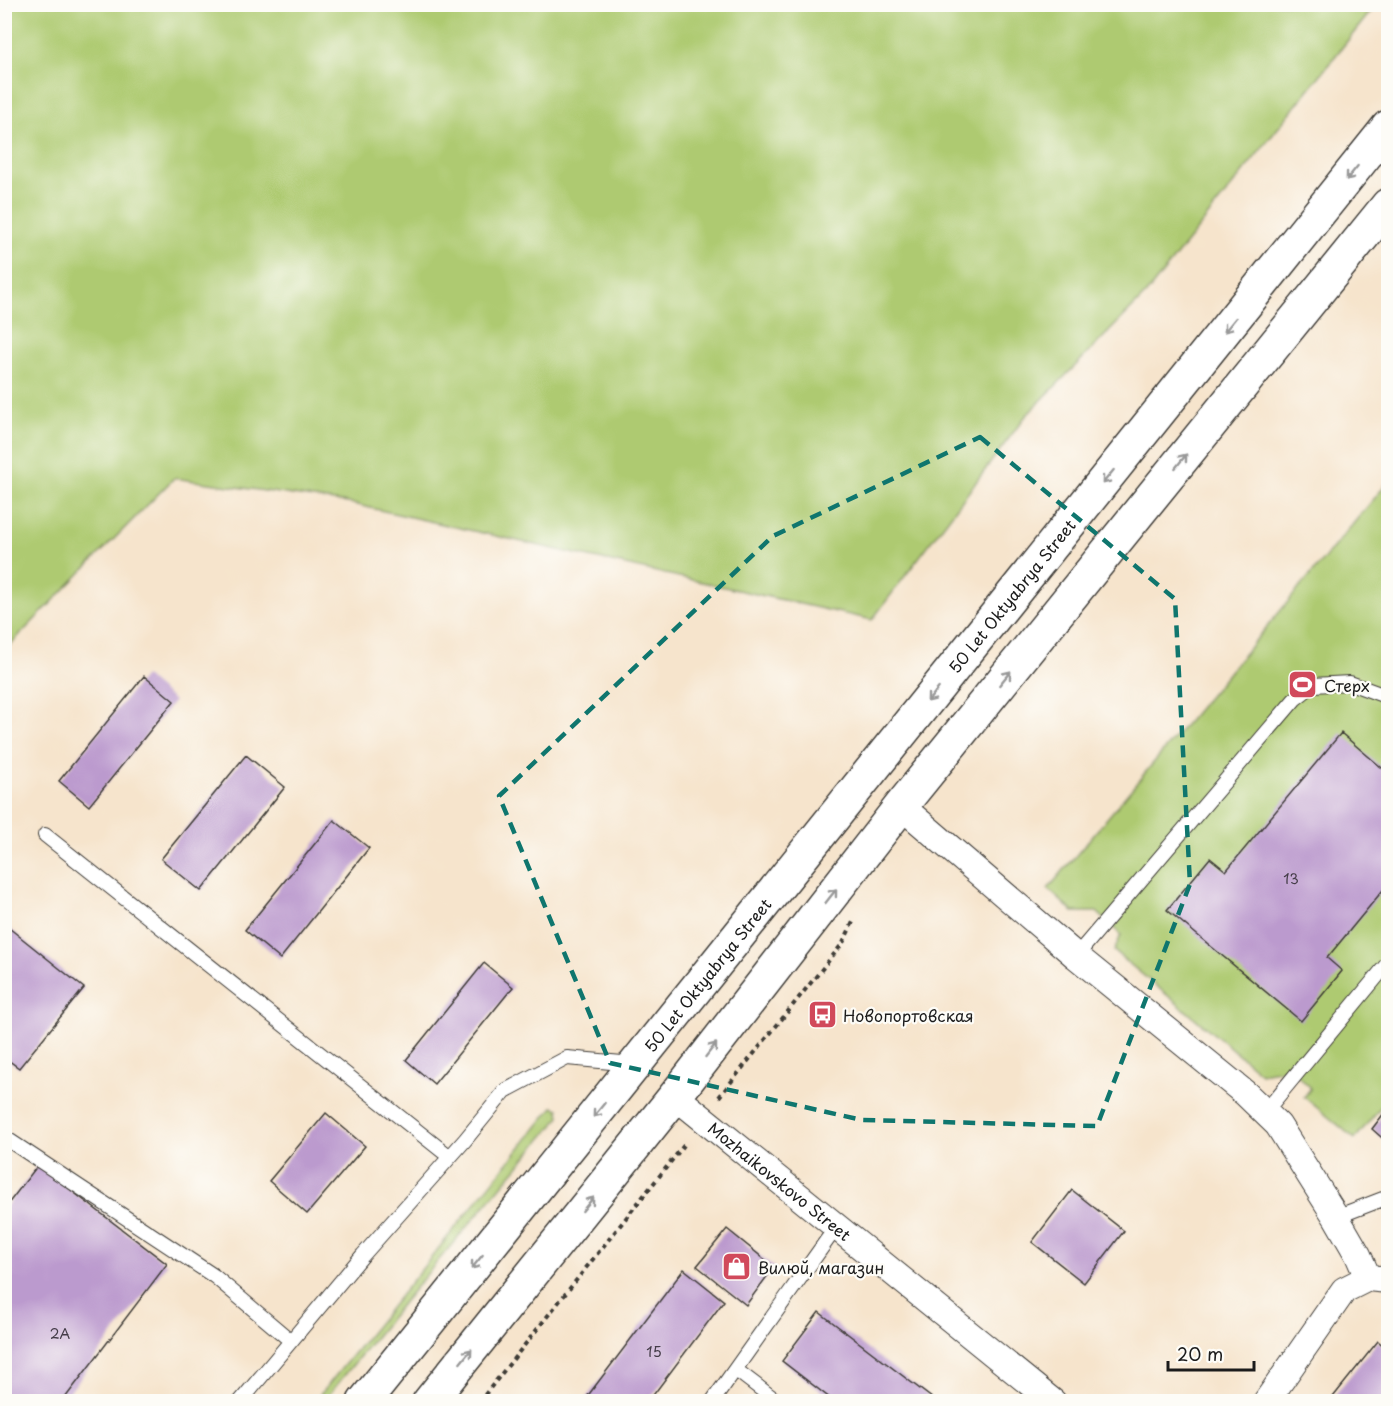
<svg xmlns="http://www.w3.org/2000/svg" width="1393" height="1406" font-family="'Playpen Sans',sans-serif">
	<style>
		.green { fill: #aeca71; stroke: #657346; stroke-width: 1.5 }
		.building { fill: #bb9ace }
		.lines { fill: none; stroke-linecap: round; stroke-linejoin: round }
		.lane-casing { stroke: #3d3a36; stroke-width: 16 }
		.street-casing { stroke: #3d3a36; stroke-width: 28 }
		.primary-casing { stroke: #3d3a36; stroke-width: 36 }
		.path { stroke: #3d3a36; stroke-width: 4; stroke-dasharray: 4.5 4.5; stroke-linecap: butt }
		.lane { stroke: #fff; stroke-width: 14 }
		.street { stroke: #fff; stroke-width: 26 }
		.primary { stroke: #fff; stroke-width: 33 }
		.oneway { stroke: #999 }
		.marked { fill: none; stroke: #0f766e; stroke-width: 4.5; stroke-dasharray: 12 8; stroke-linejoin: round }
		.labels { text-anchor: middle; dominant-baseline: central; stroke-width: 4.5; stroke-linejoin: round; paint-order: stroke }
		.number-label { font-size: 14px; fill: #443c48 }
		.street-label { font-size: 16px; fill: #1c1c1c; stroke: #fdfcf7 }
		.poi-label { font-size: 16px; fill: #1c1c1c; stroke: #fdfcf7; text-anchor: start }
	</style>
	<rect width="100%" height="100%" fill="#fdfcf7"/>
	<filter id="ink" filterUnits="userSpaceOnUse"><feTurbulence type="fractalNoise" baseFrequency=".0167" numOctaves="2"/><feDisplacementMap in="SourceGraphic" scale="12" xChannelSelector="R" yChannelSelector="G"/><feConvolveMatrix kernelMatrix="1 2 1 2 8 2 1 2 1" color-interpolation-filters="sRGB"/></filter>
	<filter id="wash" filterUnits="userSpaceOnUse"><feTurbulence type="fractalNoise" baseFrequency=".008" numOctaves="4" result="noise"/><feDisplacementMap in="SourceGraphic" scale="24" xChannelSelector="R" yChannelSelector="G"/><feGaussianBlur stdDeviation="1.35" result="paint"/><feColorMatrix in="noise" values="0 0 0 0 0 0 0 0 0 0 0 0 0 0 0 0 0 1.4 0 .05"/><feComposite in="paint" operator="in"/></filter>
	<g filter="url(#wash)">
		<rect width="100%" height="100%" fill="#f6e4cc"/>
		<path class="green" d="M5,4H1376V5L1146,294L1025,417L872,620L348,503L174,478L5,650Z
			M1388,482V1098L1355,1139L1304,1097L1311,1088L1290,1068L1261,1073L1114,951L1121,935L1097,912H1073L1048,889Z
			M553,1107L559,1109L560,1117L405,1300L324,1401H315Z"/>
		<g id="blocks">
			<path class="building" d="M144,676L174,701L89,806L59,781Z
				M1341,733L1388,773V884L1327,958L1342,971L1301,1021L1167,910L1210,858L1226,871Z
				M246,755L285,787L201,891L161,859Z
				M334,820L369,848L280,959L245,930Z
				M4,924L84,988L19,1068L4,1057Z
				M484,963L513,987L434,1084L406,1060Z
				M1388,1108V1143L1372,1129Z
				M326,1113L365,1146L307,1214L269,1181Z
				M38,1165L167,1264L62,1402H4V1209Z
				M1072,1190L1124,1231L1084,1283L1032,1242Z
				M727,1229L774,1267L746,1305L697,1266Z
				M684,1269L724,1301L648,1402H583Z
				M819,1312L937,1402H835L782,1361Z
				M1378,1341L1388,1350V1402H1329Z"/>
		</g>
	</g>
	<g filter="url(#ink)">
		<use href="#blocks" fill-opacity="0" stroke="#3d3a36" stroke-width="1.5"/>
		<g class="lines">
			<defs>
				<path id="lane" d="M45,835L450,1157
					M1076,956L1295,699L1313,685L1350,683L1388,697
					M1265,1112L1388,963
					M4,1137L214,1276L291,1341
					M1336,1217L1388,1197
					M736,1370L778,1402
					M240,1402L363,1255L465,1140L505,1091L567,1058L633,1064
					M712,1402L837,1226"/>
				<g id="street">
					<path d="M901,806L1076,956L1246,1094L1278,1125L1336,1217L1358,1255L1368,1278"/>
					<path id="s1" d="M675,1096L1053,1402"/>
					<path d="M1266,1402L1344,1290L1368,1278L1388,1280"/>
				</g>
				<g id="primary">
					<path id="s2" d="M364,1402L1388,127"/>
					<path d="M429,1402L675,1096L901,806L1388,205"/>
				</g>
			</defs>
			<use href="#lane" class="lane-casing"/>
			<use href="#street" class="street-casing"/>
			<use href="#primary" class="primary-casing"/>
			<path class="path" d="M719,1097L843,943L854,920
				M479,1402L685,1144"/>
			<use href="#lane" class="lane"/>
			<use href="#street" class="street"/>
			<use href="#primary" class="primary"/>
		</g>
		<defs><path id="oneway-shaft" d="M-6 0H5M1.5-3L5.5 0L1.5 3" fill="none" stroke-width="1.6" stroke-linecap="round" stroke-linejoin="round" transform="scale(1.5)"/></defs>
		<g class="oneway">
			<use href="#oneway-shaft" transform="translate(1352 173) rotate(129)"/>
			<use href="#oneway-shaft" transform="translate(1230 325) rotate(129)"/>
			<use href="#oneway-shaft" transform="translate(1181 461) rotate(-51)"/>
			<use href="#oneway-shaft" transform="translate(1108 477) rotate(129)"/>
			<use href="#oneway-shaft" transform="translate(1005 678) rotate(-51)"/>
			<use href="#oneway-shaft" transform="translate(933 695) rotate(129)"/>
			<use href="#oneway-shaft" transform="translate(831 896) rotate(-52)"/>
			<use href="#oneway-shaft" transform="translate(711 1050) rotate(-52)"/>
			<use href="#oneway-shaft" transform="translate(599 1110) rotate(129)"/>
			<use href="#oneway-shaft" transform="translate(588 1204) rotate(-51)"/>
			<use href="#oneway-shaft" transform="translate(477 1262) rotate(129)"/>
			<use href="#oneway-shaft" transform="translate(466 1356) rotate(-51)"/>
		</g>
	</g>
	<path class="marked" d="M980,437L1175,599L1190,884L1097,1126L862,1120L610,1063L499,796L773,536Z"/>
	<defs>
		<symbol id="stadium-square" viewBox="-11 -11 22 22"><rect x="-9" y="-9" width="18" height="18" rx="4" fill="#d1495b" stroke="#fdfcf7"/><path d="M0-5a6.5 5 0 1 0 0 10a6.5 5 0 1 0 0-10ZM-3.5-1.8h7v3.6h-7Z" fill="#fff"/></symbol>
		<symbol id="bus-square" viewBox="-11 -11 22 22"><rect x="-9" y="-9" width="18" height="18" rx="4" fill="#d1495b" stroke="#fdfcf7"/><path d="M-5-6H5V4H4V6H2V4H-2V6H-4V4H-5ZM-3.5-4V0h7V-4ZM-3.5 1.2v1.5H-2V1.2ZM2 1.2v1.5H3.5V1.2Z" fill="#fff"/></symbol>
		<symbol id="shop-square" viewBox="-11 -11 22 22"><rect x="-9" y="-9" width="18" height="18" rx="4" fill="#d1495b" stroke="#fdfcf7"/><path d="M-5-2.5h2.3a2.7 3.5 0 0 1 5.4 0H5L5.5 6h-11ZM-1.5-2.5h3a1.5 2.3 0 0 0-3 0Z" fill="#fff"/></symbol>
	</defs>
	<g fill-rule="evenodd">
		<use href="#stadium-square" x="1286" y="668" width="33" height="33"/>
		<use href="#bus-square" x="806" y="998" width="33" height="33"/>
		<use href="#shop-square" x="720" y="1250" width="33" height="33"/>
	</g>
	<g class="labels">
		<g class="number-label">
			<text x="1291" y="878">13</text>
			<text x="60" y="1333">2А</text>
			<text x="654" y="1351">15</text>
		</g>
		<g class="street-label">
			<text stroke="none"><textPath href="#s2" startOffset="1034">50 Let Oktyabrya Street</textPath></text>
			<text stroke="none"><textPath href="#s2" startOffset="548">50 Let Oktyabrya Street</textPath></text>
			<text stroke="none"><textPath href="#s1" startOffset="135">Mozhaikovskovo Street</textPath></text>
		</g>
		<g class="poi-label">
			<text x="1324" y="685">Стерх</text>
			<text x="843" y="1015">Новопортовская</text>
			<text x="758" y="1267">Вилюй, магазин</text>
		</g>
	</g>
	<rect width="1393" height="1406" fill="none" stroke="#fdfcf7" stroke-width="24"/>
	<path d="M1168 1361v9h86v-9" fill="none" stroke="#1c1c1c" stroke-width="3"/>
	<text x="1177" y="1361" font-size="18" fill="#1c1c1c" stroke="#fdfcf7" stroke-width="4.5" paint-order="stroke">20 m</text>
</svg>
